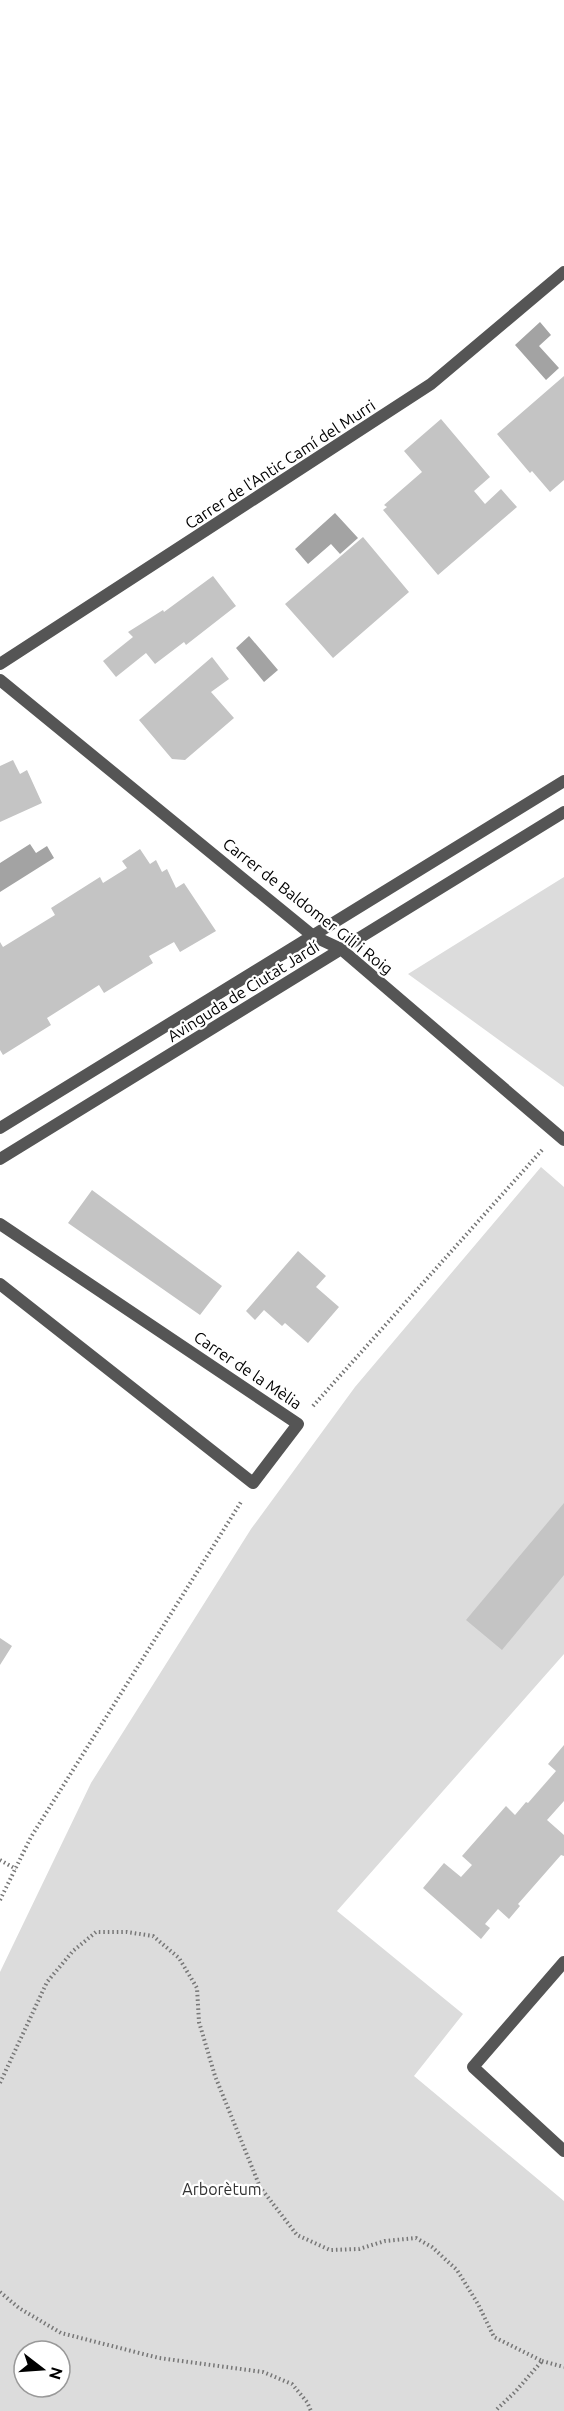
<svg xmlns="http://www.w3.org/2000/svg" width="564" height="2411" font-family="Ubuntu,sans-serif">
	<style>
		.green { fill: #dcdcdc; fill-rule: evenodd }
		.water { fill: #a3a3a3 }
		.building { fill: #c4c4c4 }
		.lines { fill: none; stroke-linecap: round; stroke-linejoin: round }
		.path { stroke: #777; stroke-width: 4; stroke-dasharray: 1.5 3; stroke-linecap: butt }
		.street { stroke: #555; stroke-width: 12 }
		.labels { text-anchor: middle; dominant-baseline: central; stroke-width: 4.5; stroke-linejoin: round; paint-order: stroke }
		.street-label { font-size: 16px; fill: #000; stroke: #fff }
		.park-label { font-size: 16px; fill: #333; stroke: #fff }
	</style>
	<rect width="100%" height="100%" fill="#fff"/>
	<path class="green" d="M564,877V1087L408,974Z
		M541,1167L564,1187V1654L337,1911L463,2014L414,2076L564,2201V2411H0V1972L91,1783L251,1529L355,1387ZM24,2351H60V2387H24Z"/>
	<path class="water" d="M540,322L551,335L539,346L559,368L546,380L515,345Z
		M335,513L358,538L340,554L331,544L308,564L295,549Z
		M249,636L278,670L264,682L236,648Z
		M30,844L36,853L47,846L54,858L0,892V863Z"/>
	<path class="building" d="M564,376V480L550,492L532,471L530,473L497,434Z
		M441,419L490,477L474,491L485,504L501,489L517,507L438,575L383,510L387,507L384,505L422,472L404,451Z
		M363,537L409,592L333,658L285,604Z
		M213,576L236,606L186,645L184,642L155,664L146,653L116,677L103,661L133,637L128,632L163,610L164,612Z
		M212,657L229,679L211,692L234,718L185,760L172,759L139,720Z
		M13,760L20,774L27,770L42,803L0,822V766Z
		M140,849L150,864L156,860L162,872L167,869L176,888L184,883L216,931L180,952L174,942L149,956L153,963L104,993L99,985L47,1018L51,1025L3,1055L0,1050V942L3,947L55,915L51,908L100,877L103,883L127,868L122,861Z
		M92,1190L222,1286L200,1315L68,1223Z
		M298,1251L326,1276L316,1287L339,1307L308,1343L285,1323L282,1326L264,1310L255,1320L246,1311Z
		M564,1503V1575L502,1650L466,1620Z
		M0,1638L12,1646L0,1665Z
		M564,1745V1801L547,1820L564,1835V1856L561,1855L518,1904L520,1906L509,1919L498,1909L485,1924L490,1928L481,1939L423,1888L444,1863L461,1877L472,1865L462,1856L506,1806L515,1815L526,1802L528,1803L556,1771L548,1764Z"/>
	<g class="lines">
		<path class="path" d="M313,1406L542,1150
			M0,1860L16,1869
			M0,1900L31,1837L241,1502
			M0,2083L47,1982L73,1951L96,1932H127L153,1936L179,1958L197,1988L199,2022L215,2076L260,2187L297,2235L330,2250L359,2249L385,2241L416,2238L432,2247L457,2270L478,2304L494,2337L542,2361L515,2392L495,2411
			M0,2292L19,2308L61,2333L159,2358L263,2372L292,2384L307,2402L311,2411
			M542,2361L564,2367"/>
		<path class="street" d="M0,664L431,384L564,272
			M0,680L313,936L341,949L564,1140
			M0,1128L564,781
			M0,1159L564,812
			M0,1224L298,1424L253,1483L0,1284
			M564,1962L473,2067L564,2151"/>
	</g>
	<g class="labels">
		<g class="street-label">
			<text transform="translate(280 464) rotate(-33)">Carrer de l'Antic Camí del Murri</text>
			<text transform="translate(308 906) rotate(38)">Carrer de Baldomer Gili i Roig</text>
			<text transform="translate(243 991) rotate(-32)">Avinguda de Ciutat Jardí</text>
			<text transform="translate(248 1370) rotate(34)">Carrer de la Mèlia</text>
		</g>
		<g class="park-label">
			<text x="222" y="2189">Arborètum</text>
		</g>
	</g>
	<g transform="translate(42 2369) rotate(107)"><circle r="28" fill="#ffffff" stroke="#999999" stroke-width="1.5"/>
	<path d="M0-4.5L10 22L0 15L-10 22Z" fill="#000000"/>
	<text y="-9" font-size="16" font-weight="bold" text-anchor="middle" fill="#000000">N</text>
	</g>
</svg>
